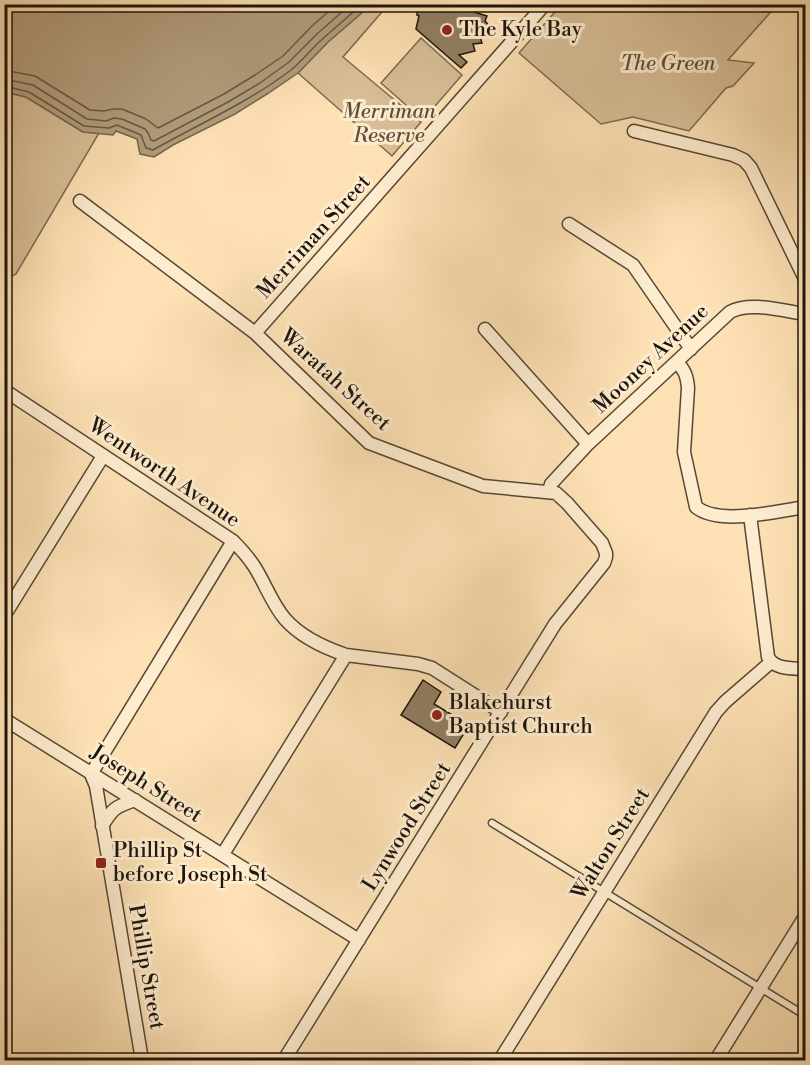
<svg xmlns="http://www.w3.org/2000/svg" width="810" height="1065" font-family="'Libre Bodoni',serif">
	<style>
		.green { fill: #d7be97; stroke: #7a6a52; stroke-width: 1.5 }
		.water { fill: #b19c7b; stroke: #76664f; stroke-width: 1.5 }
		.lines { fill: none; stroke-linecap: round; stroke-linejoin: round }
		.shore { stroke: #675844; stroke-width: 1.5 }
		.building { fill: #917f63; stroke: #1d150c; stroke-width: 1.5 }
		.service-casing { stroke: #554836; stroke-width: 9 }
		.minor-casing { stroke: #554836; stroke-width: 15 }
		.service { stroke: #feecce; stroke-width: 6 }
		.minor { stroke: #feecce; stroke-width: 12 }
		.poi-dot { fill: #8f2418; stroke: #feecce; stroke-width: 2 }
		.labels { text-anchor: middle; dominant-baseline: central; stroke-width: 6; stroke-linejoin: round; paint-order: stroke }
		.poi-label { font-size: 21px; fill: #1d150c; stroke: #feecce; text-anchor: start }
		.park-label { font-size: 21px; font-style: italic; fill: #5e503d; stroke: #feecce }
		.street-label { font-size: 21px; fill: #1d150c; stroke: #feecce }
	</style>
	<rect width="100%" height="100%" fill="#fde1b4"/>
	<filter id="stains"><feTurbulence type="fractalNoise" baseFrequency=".00333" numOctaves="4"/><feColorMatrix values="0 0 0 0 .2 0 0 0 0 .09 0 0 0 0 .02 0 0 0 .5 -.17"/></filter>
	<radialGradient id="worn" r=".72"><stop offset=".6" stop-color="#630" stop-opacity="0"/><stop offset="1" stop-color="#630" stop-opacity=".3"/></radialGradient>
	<path class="green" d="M371,5H388L343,57L421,122L392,156L298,73L328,42Z
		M561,5V4L777,5L728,60L754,63L733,86L726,88L689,131L633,117L601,124L519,53Z
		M421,38L462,75L423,120L381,83Z
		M5,92L26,97L83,132L99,133L16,274L5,280Z"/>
	<path class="water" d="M5,4H371V5L328,42L298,73L267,94L235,114L173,145L154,157L140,154L137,139L116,131L113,135L83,132L26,97L5,92Z"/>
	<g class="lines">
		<path class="shore" d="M4,70L35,76L90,110L104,111L113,109H122L146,119L158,128L224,94L255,75L283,56L312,26L337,4
			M4,79L33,85L87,119L106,121L114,118L122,119L145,129L148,133L151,140L154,141L228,102L260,83L289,62L318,33L351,4
			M4,86L29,92L84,126L109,128L117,125L141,135L146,148L153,150C199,124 249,102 291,70C301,62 309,52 317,44C332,30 347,18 362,4"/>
	</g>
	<path class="building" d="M443,4H448L487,16L485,21L492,29L479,34L482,43L473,44L475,51L459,55L467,62L461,68L416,29L419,16L417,15V6L431,9Z
		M423,680L441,692L434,704L469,725L455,748L401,715Z"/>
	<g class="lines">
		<defs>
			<path id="service" d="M492,823L806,1016"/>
			<path id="minor" d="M634,131L733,155L744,160L751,168L806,281
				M80,201L255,333L369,443L483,486L556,493L567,503L602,543L606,553V557L604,563L555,624L284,1060
				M569,224L633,265L691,349
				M485,329L588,444
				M255,333L545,4
				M677,362C685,371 687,376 688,388L684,452L696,507C719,526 777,511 806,507
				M4,390L233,541C241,549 248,557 254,566C265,583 272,604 285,619C300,636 325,648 346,655L418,664L432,668L501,712
				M549,492L551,484L588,444L730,312C750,301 783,311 806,314
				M750,515L768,657C775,670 792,668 806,669
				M4,616L103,456
				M4,719L359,940
				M91,774L96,786L142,1060
				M91,774L233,541
				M102,826C113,808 115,807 135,800
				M223,854L346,655
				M500,1060L716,712L725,702L771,662
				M716,1060L806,915"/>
		</defs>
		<use href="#service" class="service-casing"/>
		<use href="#minor" class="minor-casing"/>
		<use href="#service" class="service"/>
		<use href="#minor" class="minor"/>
	</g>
	<g class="poi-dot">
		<circle cx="447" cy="30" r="6"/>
		<circle cx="437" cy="715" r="6"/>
		<rect x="95" y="857" width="12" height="12" rx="3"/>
	</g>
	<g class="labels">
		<g class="poi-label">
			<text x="459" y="30">The Kyle Bay</text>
			<text x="449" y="703">Blakehurst<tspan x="449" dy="24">Baptist Church</tspan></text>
			<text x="113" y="851">Phillip St<tspan x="113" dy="24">before Joseph St</tspan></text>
		</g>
		<g class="park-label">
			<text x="668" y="64">The Green</text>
			<text x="389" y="112">Merriman<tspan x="389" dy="24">Reserve</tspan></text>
		</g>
		<g class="street-label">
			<text transform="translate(314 237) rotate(-48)">Merriman Street</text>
			<text transform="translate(651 359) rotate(-43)">Mooney Avenue</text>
			<text transform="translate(335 380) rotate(42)">Waratah Street</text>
			<text transform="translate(164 473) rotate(34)">Wentworth Avenue</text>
			<text transform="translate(146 784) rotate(32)">Joseph Street</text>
			<text transform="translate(407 827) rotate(-58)">Lynwood Street</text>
			<text transform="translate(611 844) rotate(-58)">Walton Street</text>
			<text transform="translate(146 967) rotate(80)">Phillip Street</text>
		</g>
	</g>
	<rect width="810" height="1065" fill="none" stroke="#fde1b4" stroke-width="24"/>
	<rect x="6" y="6" width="798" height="1053" fill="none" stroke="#1d150c" stroke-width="3"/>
	<rect x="12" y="12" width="786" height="1041" fill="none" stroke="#1d150c" stroke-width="1.5"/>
	<rect width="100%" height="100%" filter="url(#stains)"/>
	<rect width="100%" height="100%" fill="url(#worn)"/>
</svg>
